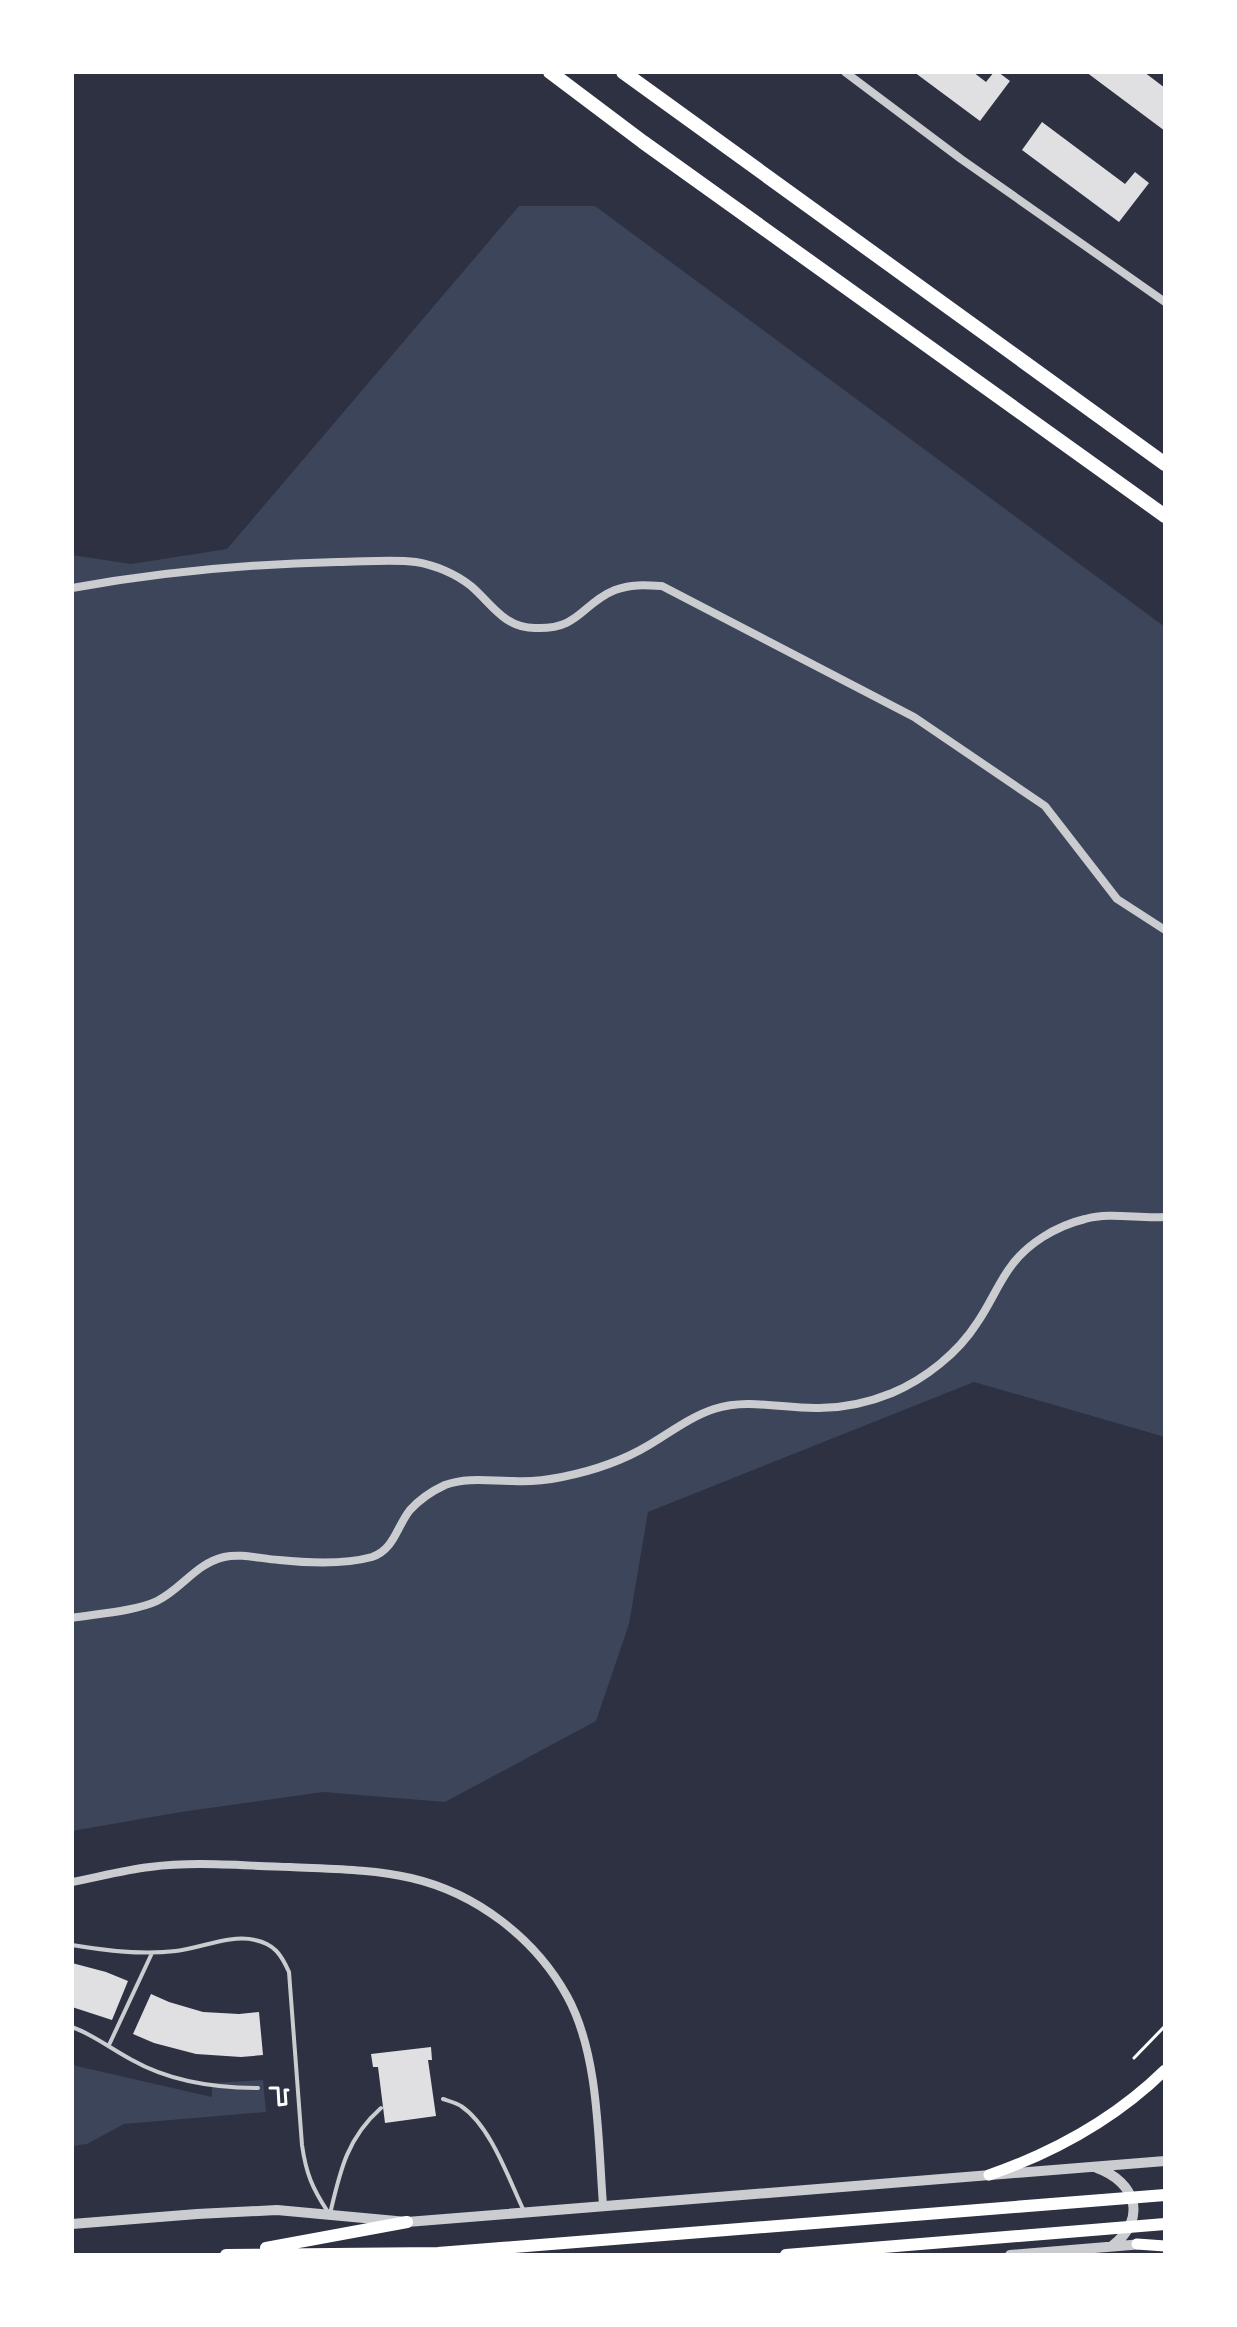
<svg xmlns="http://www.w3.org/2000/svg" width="1237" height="2327" font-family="'Source Serif 4',serif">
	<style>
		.green { fill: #3c4559 }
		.building { fill: #e0e0e3 }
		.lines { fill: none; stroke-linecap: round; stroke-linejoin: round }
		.path { stroke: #fff; stroke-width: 3 }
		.service { stroke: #caccd0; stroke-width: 4 }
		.minor { stroke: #caccd0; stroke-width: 8 }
		.tertiary { stroke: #caccd0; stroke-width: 10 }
		.secondary { stroke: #fff; stroke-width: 11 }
		.primary { stroke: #fff; stroke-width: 12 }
		.motorway { stroke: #fff; stroke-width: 14 }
	</style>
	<rect width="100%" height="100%" fill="#2d3142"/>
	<path class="green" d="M519,206H595L1165,627V1437L974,1382L648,1512L629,1624L596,1721L445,1802L323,1792L181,1812L72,1831V555L131,564L227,549Z
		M72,2065L212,2097V2083L263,2080L266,2112L124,2124L87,2144L72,2146Z"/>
	<path class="building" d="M914,72H973L986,82L994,72H998L1010,81L980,121Z
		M1086,72H1144L1165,88V131Z
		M1042,122L1125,184L1135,172L1149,183L1119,222L1022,150Z
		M72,1963L106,1972L128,1981L112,2020L72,2007Z
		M151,1994L169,2002L203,2012L239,2014L259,2012L263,2055L241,2057L196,2054L154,2043L133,2034Z
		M431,2047L432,2060H428L436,2116L385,2123L378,2067H373L371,2054Z"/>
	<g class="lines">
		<path class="path" d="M1134,2058L1165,2026
			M270,2088H278L279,2105L286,2104L285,2090H288"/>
		<path class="service" d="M72,1945C107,1951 141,1955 176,1951C201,1948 231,1934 255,1940C274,1944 281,1954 289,1972L302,2145C306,2173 312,2188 328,2212
			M72,2027C94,2035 111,2049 132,2060C171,2082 214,2088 258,2088
			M109,2045L152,1953
			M443,2099C449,2101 457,2103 461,2106C491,2126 509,2180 524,2211
			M330,2214C340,2171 347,2138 381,2108"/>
		<path class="minor" d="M845,72L961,159L1165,302
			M72,588C160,572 248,564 337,562C363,562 391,559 416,562C435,565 456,574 471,586C492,604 504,628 535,628C580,630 582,603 615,590C631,584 645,585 662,586L914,717L1045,806L1117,899L1165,930
			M72,1618C96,1614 136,1611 157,1601C182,1589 195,1564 224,1557C242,1553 261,1559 279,1560C308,1563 343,1565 372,1557C394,1550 397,1526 410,1510C420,1499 432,1491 445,1485C467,1477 490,1481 513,1481C529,1482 547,1480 562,1477C592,1471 624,1460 649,1445C671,1432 690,1417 714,1409C749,1398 784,1409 819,1408C843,1408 870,1402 892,1393C925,1379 958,1353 977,1323C989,1306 997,1286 1009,1269C1026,1244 1056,1226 1085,1219C1111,1212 1138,1219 1165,1217
			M72,1882C98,1877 124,1870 150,1867C196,1861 243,1866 290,1867C330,1869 372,1869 411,1878C476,1893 535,1938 567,1996C599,2054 598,2139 603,2205"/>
		<path class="tertiary" d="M1097,2168C1136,2182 1148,2219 1112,2246
			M72,2224L197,2214L277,2210L407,2222L1165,2161
			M1010,2255L1143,2244"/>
		<path class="secondary" d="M989,2175C1055,2152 1115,2119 1165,2070
			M1137,2244L1165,2246"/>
		<path class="primary" d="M266,2248L407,2222
			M226,2255L438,2253L1165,2195
			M786,2255L1165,2224"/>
		<path class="motorway" d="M550,72L643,142L1165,516
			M623,72L1165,464"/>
	</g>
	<rect width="1237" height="2327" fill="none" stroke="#ffffff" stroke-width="148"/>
</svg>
